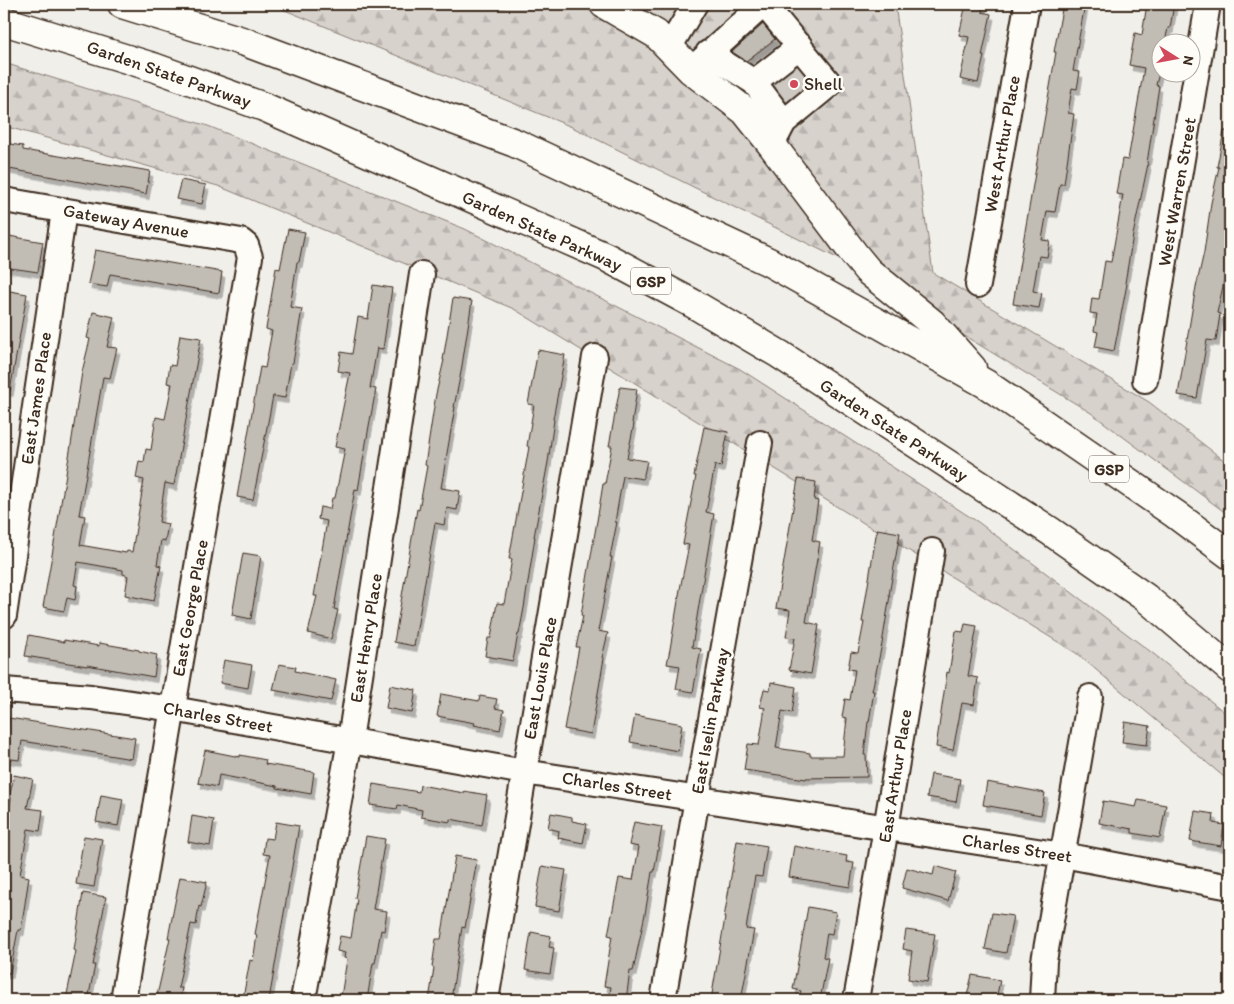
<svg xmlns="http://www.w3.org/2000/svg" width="1234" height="1004" font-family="Itim,sans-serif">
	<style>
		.forest { fill: url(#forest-firs); stroke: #897e75 }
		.building { fill: #c1bcb4; stroke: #3b2a1e; filter: url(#shadow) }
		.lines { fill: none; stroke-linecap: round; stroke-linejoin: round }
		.minor-tunnel { stroke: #cdc8c1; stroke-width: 24; stroke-dasharray: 24 12; stroke-linecap: butt }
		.minor-casing { stroke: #3b2a1e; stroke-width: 28 }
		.highway-casing { stroke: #3b2a1e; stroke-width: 31 }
		.minor { stroke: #fdfcf7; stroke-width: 24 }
		.highway { stroke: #fdfcf7; stroke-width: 28 }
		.poi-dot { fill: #d1495b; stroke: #fdfcf7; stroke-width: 2 }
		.labels { text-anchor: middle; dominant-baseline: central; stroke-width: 5; stroke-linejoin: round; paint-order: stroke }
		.shield { fill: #fdfcf7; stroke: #75695f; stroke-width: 1 }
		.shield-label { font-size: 16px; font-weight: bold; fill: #3b2a1e }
		.street-label { font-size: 18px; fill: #3b2a1e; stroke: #fdfcf7 }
		.poi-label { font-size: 18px; fill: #3b2a1e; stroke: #fdfcf7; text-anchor: start }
	</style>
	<defs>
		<pattern id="forest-firs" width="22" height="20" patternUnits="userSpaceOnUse" patternTransform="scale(1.25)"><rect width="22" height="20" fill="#d7d2cc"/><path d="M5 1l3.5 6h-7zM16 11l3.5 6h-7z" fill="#b9b4af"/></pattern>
		<filter id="shadow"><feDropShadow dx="3" dy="5.5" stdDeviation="0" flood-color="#0004"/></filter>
	</defs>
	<rect width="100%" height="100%" fill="#f1efea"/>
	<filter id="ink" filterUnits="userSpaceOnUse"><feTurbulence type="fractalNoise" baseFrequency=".02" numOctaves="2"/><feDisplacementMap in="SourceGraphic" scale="10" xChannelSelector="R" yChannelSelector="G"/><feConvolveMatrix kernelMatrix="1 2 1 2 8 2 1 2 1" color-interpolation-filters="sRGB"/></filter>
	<g filter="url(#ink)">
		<path class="forest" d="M270,4H895L933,273L1149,402L1230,465V516L1091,413L837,258L572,127Z
			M4,63L208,126L465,229L740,369L978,522L1155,655L1230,717V782L1076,653L514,309L218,186L4,126Z"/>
		<path class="building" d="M966,4H984L982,12L991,14L982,56H984L978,83L960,79L969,37L959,35Z
			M1063,4H1085L1073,71L1080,72L1077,89L1072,88L1068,113L1074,114L1064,184H1060L1055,212L1047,211L1042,240L1050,241L1047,257L1039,256L1033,291L1042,293L1039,308L1013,304L1024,237L1056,52H1054Z
			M1147,4H1174L1170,28H1168L1165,42H1162V61L1156,85L1159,86L1147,163L1148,164L1133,235L1125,283L1127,284L1114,351L1095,347L1098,332L1094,331L1097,314L1090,313L1092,298L1099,299L1105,261L1111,262L1123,195L1116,194L1122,159L1128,160L1144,68L1129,65L1135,33L1142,35Z
			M763,24L775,39L746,61L732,52Z
			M797,66L811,82L786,102L773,85Z
			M1224,131H1230V200L1226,217L1230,218V248L1228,264L1217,313L1220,314L1216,341L1207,340L1197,398L1178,395L1195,292L1204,252L1211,203L1219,167H1217Z
			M4,143L23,146V150L150,171L146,194L4,168Z
			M181,180L206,185L202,204L176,199Z
			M288,229L305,232L299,262H297L290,307L302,309L293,363H291L285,398L273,396L253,500L237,497L260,367L265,368L272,331L266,329L276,268L280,269Z
			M9,236L43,242L38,272L4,267Z
			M95,250L222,272L219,293L110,274L107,287L88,284Z
			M373,285L392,288L383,349L377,348L370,388L376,389L369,426L358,490L355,489L334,609L338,610L331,639L308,633L317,596H314L327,521L318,519L320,507L330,509L332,498H335L345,449L335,447L350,373L338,371L341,352L352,354L358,317L368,319Z
			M4,290L27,294L10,391L4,390Z
			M453,298L472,301L461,372L454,407H455L441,488L460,491L457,510L447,508L444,525L435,523L414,646L394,642L417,509L419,510L427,466L425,465L436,394L444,360H443Z
			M93,312L114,317L107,347L117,348L110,378L103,377L79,515L85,516L80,545L126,553L127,551L132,552L144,480L136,478L139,461L144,462L146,449L151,450L156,417L165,419L172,384L167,383L170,365L175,366L180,335L201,338L174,485L165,483L159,522L168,524L165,541L161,540L157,565L161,566L154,601L125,595L128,576L123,574V570L78,562L74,585L77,586L75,600L67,598L64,611L43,607L71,445L82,372L90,339L87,338Z
			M538,350L565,355L553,419L554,420L548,462L534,537H535L524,608L519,634H518L513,661L485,656L488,638H491L497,603L504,604L512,559H509L529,447L527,446L534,405L528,404Z
			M620,387L637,389L632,423L634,424L627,458L647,461L643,479L623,476L615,522H617L610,557H612L598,631L608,633L602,658H604L591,734L564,729L579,647H576L583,616L581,615L599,509L603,484H605L612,446H609Z
			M704,427L728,432L721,467L715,465L706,512L714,514L692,647L701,649L693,692L676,689L680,666L667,664L670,649L680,589L689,545L683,544L696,476H694Z
			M798,479L816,482L814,500L818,501L812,540L820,542L806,622L819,625L811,674L789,670L795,638L786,637L790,610L776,608Z
			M877,529L900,533L889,595H890L882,644L872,691H874L869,722H868L864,755H866L867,777L806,778V779L744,770L748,744L759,745L765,708L760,707L764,689L770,690L771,682L796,687L792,713L782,711L776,748L810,753V756H843L847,718L842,717L845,699L850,700L855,670L848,669L851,652L858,653L864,622H862Z
			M243,553L261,556L251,619L232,615Z
			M965,624L977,626L968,676L978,678L974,705L962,703L953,750L936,747L947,672L949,673L956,631L963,632Z
			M29,635L64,642V640L99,646V643L139,650V651L157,655L154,677L87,665V666L25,656Z
			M224,660L252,665L248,688L220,683Z
			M279,664L296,667L295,671L336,680L331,701L273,690Z
			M390,685L416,690L412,713L386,708Z
			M441,694L479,701L480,696L497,699L495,708L504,710L500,730L474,725L475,723L437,716Z
			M635,715L682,724L678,751L630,742Z
			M9,718L135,738L132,759L22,741L19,760L4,758V748Z
			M1125,722L1150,726L1147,745L1122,742Z
			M205,750L240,757V755L266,760L265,764L314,772L311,794L277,788V786L219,775L217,787L198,783Z
			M931,774L960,779L956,802L927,797Z
			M14,775L33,779L27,808L43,810L40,831L28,829L20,875L29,877L21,930H18L10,973H4V839L11,798H9Z
			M987,782L1045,793L1041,815L983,805Z
			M373,784L419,792L420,785L464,793V791L487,795L482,825L450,819V822L421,817L422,810L398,805L397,809L370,805Z
			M101,795L123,799L118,826L96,822Z
			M1138,800L1166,805L1160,838L1132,833V829L1099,823L1103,801L1136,807Z
			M1195,811L1214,814L1213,823L1224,825L1221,846L1190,841Z
			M551,813L572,817V821L587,824L583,843L558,838L559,831L548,828Z
			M192,816L214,820L210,846L188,842Z
			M276,822L299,826L269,1000H255L243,998L250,960L253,961L257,935L255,934L270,855L263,854L265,838L273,839Z
			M634,822L662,827L654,872H652L645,914L633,971H630L626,1000H609L611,987L604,986L612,936L608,935L619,878L633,880L639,847L629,845Z
			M84,836L102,839L94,887L76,884Z
			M366,836L385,839L373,909L387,911L384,931L381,930L375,963H373L367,1000H361L341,997L347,959L344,958L345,953L337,951L340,936L351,938L357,899L355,898Z
			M737,841L767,846L762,877L755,876L746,929L754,930L741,1000H711L725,918H724Z
			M794,846L847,856L846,862L854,863L850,887L789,877Z
			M455,856L477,860L465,928L462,927L451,1000H429L434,968L432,967L436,939H441Z
			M542,866L566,870L559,911L535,907Z
			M935,866L956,872L948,901L902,888L907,868L933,875Z
			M180,877L207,882L201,907L199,906L196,925L191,924L178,988H182L180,1000H156L170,938H168Z
			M83,893L106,897L93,965H95L88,1000H73L66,999L76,951L74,950Z
			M808,907L836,912L832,934L827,933L823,957L828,958L820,1000H799L801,991L793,989Z
			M992,913L1013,916L1006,953L985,949Z
			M906,930L935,934L927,982L908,979L912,951L903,949Z
			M531,932L551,936L549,947L554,948L550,974L525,970Z
			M972,975L1000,980L996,1000H966Z"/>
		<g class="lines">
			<path class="minor-tunnel" d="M794,67L811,89
				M777,79L795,102"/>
			<defs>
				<path id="minor" d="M669,48L695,4
					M708,53L754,82L784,122
					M691,70L764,4L830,84L784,122L772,145
					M754,82L800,46
					M4,200L241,241L246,245L250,257L123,1000
					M978,285L1027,4
					M1145,380L1208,4
					M4,616L64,211
					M4,690L91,697L173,709L524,772L1063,855L1230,887
					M303,1000L350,740L422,274
					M486,1000L595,357
					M663,1000L697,798L760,443
					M856,1000L886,828L932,551
					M1042,1000L1044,961L1090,697"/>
				<path id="highway" d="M122,4L245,42L515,143L769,262L986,384L1175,514L1230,555
					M604,4L656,34L691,70L745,111L772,145L854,254L868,271L932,323L972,368
					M4,21L156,68L264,107L606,257L692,303L779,354L1050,531L1146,598L1230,669"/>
			</defs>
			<use href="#minor" class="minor-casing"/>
			<use href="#highway" class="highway-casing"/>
			<use href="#minor" class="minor"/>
			<use href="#highway" class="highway"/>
		</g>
	</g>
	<circle class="poi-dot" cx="794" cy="84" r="5"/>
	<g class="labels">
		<g class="shield">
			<rect x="631" y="267.5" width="40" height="27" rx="4"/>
			<rect x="1089" y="455.5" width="40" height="27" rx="4"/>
		</g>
		<g class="shield-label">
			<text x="651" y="281">GSP</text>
			<text x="1109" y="469">GSP</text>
		</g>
		<g class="street-label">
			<text transform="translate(169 74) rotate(19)">Garden State Parkway</text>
			<text transform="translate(1002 144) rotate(-80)">West Arthur Place</text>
			<text transform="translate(1177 192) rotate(-80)">West Warren Street</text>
			<text transform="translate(126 221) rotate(10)">Gateway Avenue</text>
			<text transform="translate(542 231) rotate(24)">Garden State Parkway</text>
			<text transform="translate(36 398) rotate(-82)">East James Place</text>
			<text transform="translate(894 430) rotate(33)">Garden State Parkway</text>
			<text transform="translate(190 608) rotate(-80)">East George Place</text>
			<text transform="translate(366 638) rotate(-81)">East Henry Place</text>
			<text transform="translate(540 678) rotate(-80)">East Louis Place</text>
			<text transform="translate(218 717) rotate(10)">Charles Street</text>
			<text transform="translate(710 721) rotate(-80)">East Iselin Parkway</text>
			<text transform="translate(895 776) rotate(-81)">East Arthur Place</text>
			<text transform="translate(617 786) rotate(9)">Charles Street</text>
			<text transform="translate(1017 848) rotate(9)">Charles Street</text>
		</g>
		<g class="poi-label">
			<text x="804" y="84">Shell</text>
		</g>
	</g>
	<rect width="1234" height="1004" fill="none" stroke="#fdfcf7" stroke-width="20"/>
	<rect x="10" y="10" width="1214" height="984" fill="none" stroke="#3b2a1e" stroke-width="2" filter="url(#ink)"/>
	<g transform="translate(1176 58) rotate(101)"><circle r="24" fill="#fdfcf7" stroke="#afa8a0"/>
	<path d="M0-4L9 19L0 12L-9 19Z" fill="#d1495b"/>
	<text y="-8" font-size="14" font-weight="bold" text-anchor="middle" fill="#3b2a1e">N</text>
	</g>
</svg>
